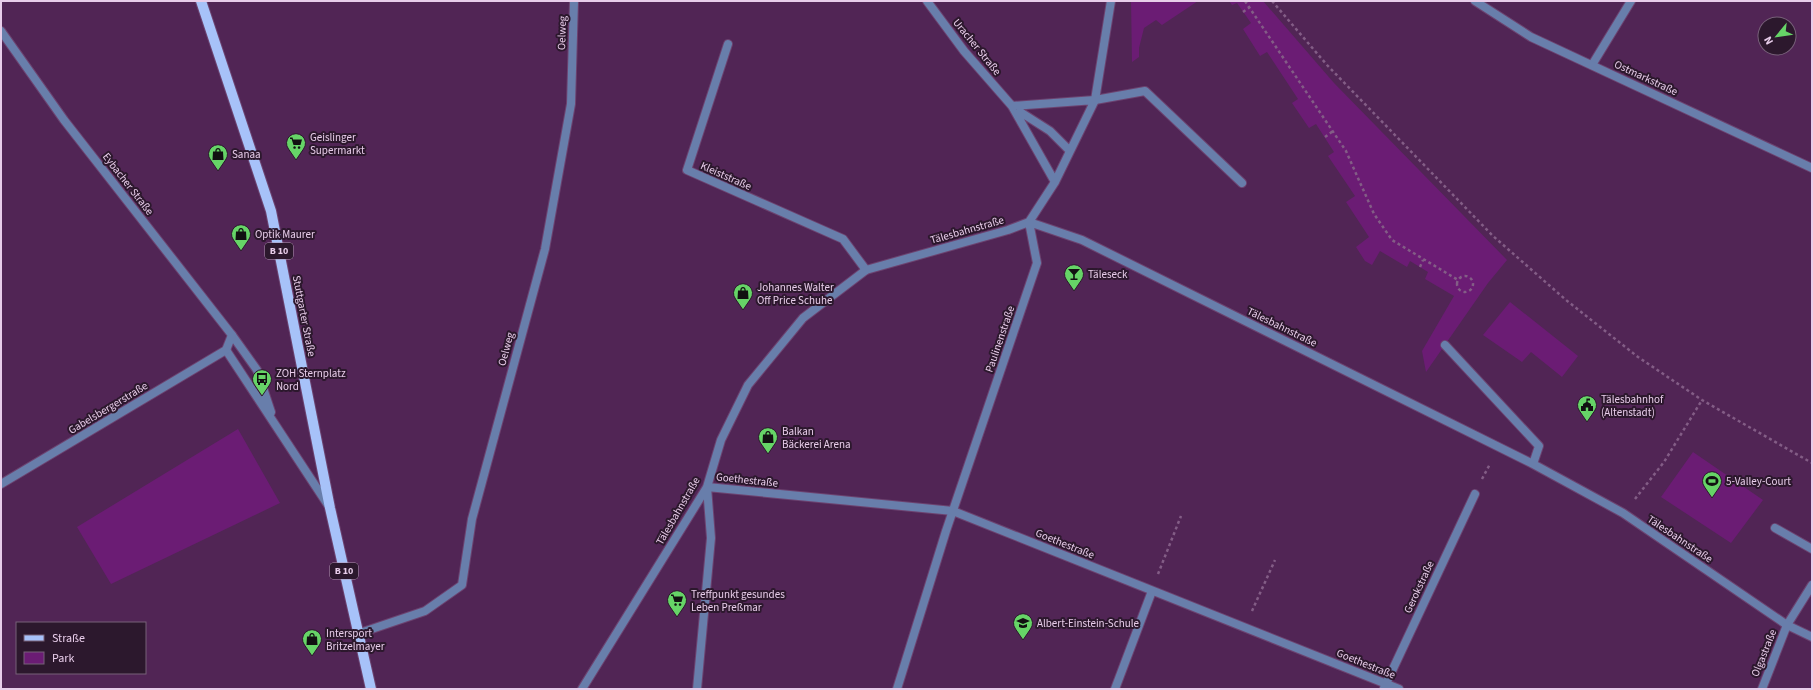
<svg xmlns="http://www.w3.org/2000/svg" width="1813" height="690" font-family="'Source Sans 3',sans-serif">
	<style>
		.green { fill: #6b1c74 }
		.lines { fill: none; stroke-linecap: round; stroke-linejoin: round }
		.service-casing { stroke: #6c4370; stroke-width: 10 }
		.minor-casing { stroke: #6c4370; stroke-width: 10 }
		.primary-casing { stroke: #6c4370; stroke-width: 12 }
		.path { stroke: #835d86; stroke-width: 2.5; stroke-dasharray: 3 3; stroke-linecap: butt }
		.service { stroke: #687eab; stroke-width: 8 }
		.minor { stroke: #687eab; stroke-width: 8 }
		.primary { stroke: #a7c2f9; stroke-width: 10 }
		.labels { text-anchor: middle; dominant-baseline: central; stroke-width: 4; stroke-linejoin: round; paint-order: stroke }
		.shield { fill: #2c182d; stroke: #b097b1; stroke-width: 1 }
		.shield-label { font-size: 10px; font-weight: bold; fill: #e8cdea }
		.street-label { font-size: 11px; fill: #e8cdea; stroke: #2c182d }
		.poi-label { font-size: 11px; fill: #e8cdea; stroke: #2c182d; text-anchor: start }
	</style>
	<rect width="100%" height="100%" fill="#512555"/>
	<path class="green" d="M1131,1H1198L1162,25L1156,20L1144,28L1139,48V57L1132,62Z
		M1229,1H1263L1334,83L1507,260L1488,283L1426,372L1422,351L1454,296L1425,279L1428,272L1410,261L1407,267L1380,251L1372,265L1365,261L1356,247L1369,237L1346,202L1355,196L1328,156L1334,152L1316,124L1309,128L1292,103L1298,99L1267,52L1260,56L1243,29L1251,23L1237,3L1232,5Z
		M1510,302L1578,356L1562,377L1531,352L1522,362L1483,335Z
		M238,429L280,503L111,584L77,527Z
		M1693,452L1763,500L1731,543L1661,497Z"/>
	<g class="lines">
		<defs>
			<path id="service" d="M728,44L687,170L843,239L866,270
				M1592,65L1631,1
				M1095,100L1145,91L1242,183
				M232,335L257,370L271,412
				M226,350L328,505
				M1775,528L1812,549
				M1787,625L1812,585"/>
			<path id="minor" d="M927,1L964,51L1012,106L1055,182
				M1475,1L1531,37L1812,168
				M1,31L64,120L232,335L226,350L1,484
				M1012,106L1095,100
				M1014,108L1050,131L1070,151
				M1445,345L1539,446L1533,464
				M707,487L953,511L1399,689
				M357,634L425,611L462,585L472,519L545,249L571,104L574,1
				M1384,688L1475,494
				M582,689L707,487L721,440L748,385L803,318L866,270L1008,230L1029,222L1082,240L1533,464L1623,513L1787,625L1812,637
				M697,689L711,538L707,487
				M897,689L946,531L1037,263L1029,222L1055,182L1095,100L1111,1
				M1115,689L1152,591
				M1762,689L1787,625"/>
			<path id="primary" d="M201,1L271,211L330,508L371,689"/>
		</defs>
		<use href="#service" class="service-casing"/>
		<use href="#minor" class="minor-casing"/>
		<use href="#primary" class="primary-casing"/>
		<path class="path" d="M1245,1L1346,151L1374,214L1392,240L1458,280
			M1272,1L1327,65L1493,236L1566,300L1638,357L1702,400L1812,463
			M1243,12L1250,7
			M1325,137L1333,131
			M1420,267L1423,260
			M1457 284a8 8 0 1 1 16 0a8 8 0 1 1-16 0Z
			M1482,479L1490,464
			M1635,499L1664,462L1702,400
			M1158,574L1181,516
			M1252,611L1275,560"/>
		<use href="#service" class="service"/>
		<use href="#minor" class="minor"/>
		<use href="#primary" class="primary"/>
	</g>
	<defs>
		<symbol id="supermarket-pin" viewBox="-11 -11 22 30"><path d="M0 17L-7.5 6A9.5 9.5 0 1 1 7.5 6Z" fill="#66d467" stroke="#2c182d"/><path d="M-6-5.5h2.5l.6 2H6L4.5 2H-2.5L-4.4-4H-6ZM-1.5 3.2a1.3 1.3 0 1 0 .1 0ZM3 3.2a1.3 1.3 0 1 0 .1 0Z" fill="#111"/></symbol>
		<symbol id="shop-pin" viewBox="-11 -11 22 30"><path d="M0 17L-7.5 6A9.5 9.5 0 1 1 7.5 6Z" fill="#66d467" stroke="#2c182d"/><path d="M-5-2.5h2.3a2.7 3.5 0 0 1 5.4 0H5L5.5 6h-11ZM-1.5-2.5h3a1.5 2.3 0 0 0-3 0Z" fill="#111"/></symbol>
		<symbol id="bar-pin" viewBox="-11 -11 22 30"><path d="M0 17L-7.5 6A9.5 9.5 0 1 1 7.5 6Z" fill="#66d467" stroke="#2c182d"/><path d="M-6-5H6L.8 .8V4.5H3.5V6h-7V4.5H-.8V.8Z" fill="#111"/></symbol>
		<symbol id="bus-pin" viewBox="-11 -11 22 30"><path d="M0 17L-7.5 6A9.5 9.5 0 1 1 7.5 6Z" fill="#66d467" stroke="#2c182d"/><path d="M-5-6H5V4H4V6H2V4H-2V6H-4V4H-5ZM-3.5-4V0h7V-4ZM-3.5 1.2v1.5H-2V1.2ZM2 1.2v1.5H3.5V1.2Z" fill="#111"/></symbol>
		<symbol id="civic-pin" viewBox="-11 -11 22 30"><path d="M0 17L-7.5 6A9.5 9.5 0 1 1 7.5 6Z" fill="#66d467" stroke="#2c182d"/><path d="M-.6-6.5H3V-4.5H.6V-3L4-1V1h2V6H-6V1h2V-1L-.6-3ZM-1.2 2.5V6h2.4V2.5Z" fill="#111"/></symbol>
		<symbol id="stadium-pin" viewBox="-11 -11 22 30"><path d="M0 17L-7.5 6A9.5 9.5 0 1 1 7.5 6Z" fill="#66d467" stroke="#2c182d"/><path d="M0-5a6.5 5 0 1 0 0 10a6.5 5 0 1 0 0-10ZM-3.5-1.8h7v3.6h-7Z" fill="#111"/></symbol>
		<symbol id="school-pin" viewBox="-11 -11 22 30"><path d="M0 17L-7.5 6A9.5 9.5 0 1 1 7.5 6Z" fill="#66d467" stroke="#2c182d"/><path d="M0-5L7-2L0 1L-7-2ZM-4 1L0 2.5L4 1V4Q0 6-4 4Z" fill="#111"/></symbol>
	</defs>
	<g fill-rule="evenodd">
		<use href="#supermarket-pin" x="285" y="132" width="22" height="30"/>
		<use href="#shop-pin" x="207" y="143" width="22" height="30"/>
		<use href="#shop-pin" x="230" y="223" width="22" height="30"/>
		<use href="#bar-pin" x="1063" y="263" width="22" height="30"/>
		<use href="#shop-pin" x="732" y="282" width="22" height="30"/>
		<use href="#bus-pin" x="251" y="368" width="22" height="30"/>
		<use href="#civic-pin" x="1576" y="394" width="22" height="30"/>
		<use href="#shop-pin" x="757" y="426" width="22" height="30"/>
		<use href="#stadium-pin" x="1701" y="470" width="22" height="30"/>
		<use href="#supermarket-pin" x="666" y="589" width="22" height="30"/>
		<use href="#school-pin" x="1012" y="612" width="22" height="30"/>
		<use href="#shop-pin" x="301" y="628" width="22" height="30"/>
	</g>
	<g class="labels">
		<g class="shield">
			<rect x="265" y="243" width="28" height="16" rx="3"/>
			<rect x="330" y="563" width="28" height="16" rx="3"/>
		</g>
		<g class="shield-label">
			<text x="279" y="251">B 10</text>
			<text x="344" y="571">B 10</text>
		</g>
		<g class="street-label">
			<text transform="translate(562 33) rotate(-88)">Oelweg</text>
			<text transform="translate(977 47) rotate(51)">Uracher Straße</text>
			<text transform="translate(1646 78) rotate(25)">Ostmarkstraße</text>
			<text transform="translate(726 176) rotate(24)">Kleiststraße</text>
			<text transform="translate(128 184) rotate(52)">Eybacher Straße</text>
			<text transform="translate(967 230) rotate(-16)">Tälesbahnstraße</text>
			<text transform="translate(304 316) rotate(79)">Stuttgarter Straße</text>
			<text transform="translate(1282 327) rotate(26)">Tälesbahnstraße</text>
			<text transform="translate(1000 339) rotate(-71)">Paulinenstraße</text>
			<text transform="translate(506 349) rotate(-75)">Oelweg</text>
			<text transform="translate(108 408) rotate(-31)">Gabelsbergerstraße</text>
			<text transform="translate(747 480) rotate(6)">Goethestraße</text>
			<text transform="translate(678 511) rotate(-60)">Tälesbahnstraße</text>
			<text transform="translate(1680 539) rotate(34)">Tälesbahnstraße</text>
			<text transform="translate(1065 544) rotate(22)">Goethestraße</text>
			<text transform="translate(1419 587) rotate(-65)">Gerokstraße</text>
			<text transform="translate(1764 653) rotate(-68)">Olgastraße</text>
			<text transform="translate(1366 664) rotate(22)">Goethestraße</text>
		</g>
		<g class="poi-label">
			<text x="310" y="137">Geislinger<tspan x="310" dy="13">Supermarkt</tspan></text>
			<text x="232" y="154">Sanaa</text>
			<text x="255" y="234">Optik Maurer</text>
			<text x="1088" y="274">Täleseck</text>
			<text x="757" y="287">Johannes Walter<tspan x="757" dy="13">Off Price Schuhe</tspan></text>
			<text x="276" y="373">ZOH Sternplatz<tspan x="276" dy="13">Nord</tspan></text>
			<text x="1601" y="399">Tälesbahnhof<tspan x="1601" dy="13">(Altenstadt)</tspan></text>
			<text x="782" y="431">Balkan<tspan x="782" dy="13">Bäckerei Arena</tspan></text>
			<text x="1726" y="481">5-Valley-Court</text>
			<text x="691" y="594">Treffpunkt gesundes<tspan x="691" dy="13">Leben Preßmar</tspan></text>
			<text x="1037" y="623">Albert-Einstein-Schule</text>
			<text x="326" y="633">Intersport<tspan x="326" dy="13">Britzelmayer</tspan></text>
		</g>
	</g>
	<rect width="1813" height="690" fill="none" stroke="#e8cdea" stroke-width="4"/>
	<rect x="16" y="622" width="130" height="52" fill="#2c182d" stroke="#776079"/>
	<rect x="24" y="635" width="20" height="6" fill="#a7c2f9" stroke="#776079"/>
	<text x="52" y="642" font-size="12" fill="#e8cdea">Straße</text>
	<rect x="24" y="652" width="20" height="12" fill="#6b1c74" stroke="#776079"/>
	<text x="52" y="662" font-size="12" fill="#e8cdea">Park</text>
	<g transform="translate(1777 36) rotate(241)"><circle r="19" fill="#2c182d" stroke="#776079"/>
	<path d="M0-3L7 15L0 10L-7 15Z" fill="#66d467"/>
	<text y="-6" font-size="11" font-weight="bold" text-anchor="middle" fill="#e8cdea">N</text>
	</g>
</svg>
